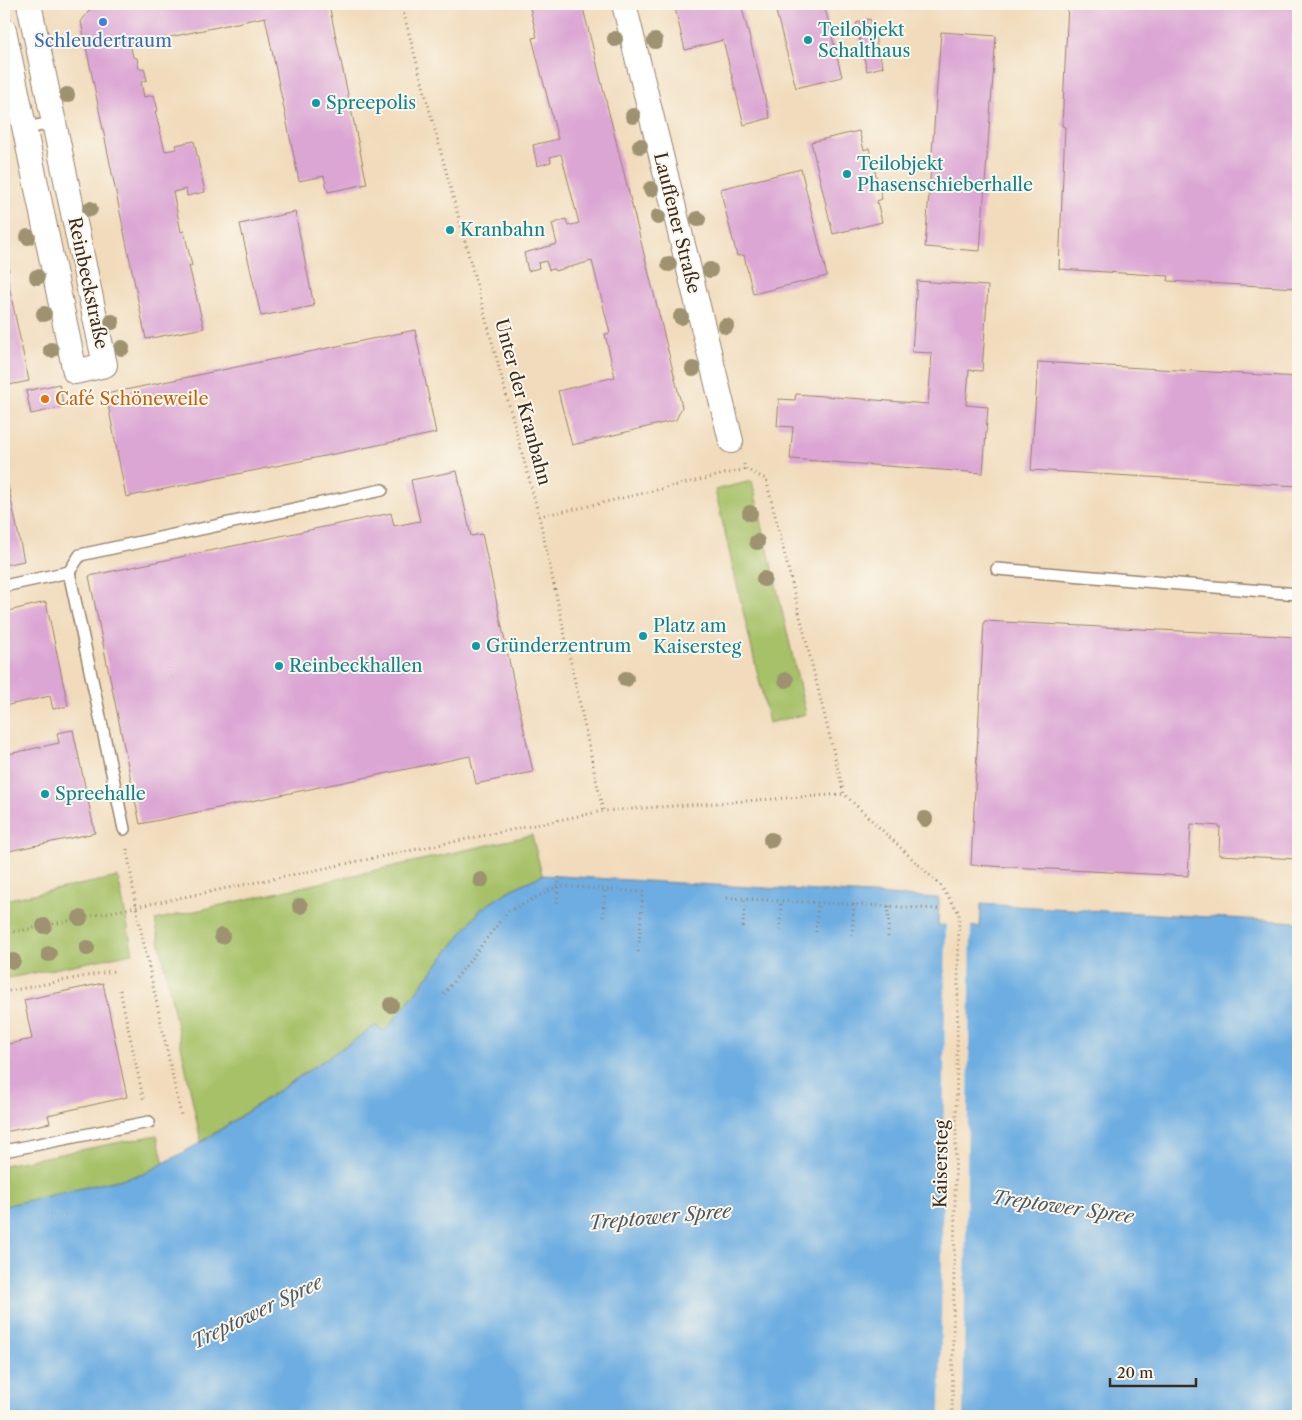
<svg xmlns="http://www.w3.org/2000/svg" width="1302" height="1420" font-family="'Libre Caslon Text',serif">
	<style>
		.green { fill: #a6c167; stroke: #707642 }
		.water { fill: #6dade1; stroke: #546c80 }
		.pier { fill: #f1dbbc }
		.building { fill: #dba6d4 }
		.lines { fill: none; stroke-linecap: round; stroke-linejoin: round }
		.lane-casing { stroke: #96826d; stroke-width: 14 }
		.street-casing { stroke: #96826d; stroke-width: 26 }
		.path { stroke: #96826d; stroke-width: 3; stroke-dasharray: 1 4; stroke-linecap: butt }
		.lane { stroke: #fff; stroke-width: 11 }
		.street { stroke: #fff; stroke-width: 24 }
		.tree { fill: #9e9271 }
		.shop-dot { fill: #3f7fe0; stroke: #fbf7ec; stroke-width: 2 }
		.culture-dot { fill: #0f9aa8; stroke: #fbf7ec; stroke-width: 2 }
		.food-dot { fill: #e8710a; stroke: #fbf7ec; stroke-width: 2 }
		.labels { text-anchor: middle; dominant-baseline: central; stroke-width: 4; stroke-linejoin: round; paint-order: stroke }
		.culture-label { font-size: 18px; fill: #0d838f; stroke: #fbf7ec; text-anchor: start }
		.shop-label { font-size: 18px; fill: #366cbe; stroke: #fbf7ec }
		.street-label { font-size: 18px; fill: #3b2a1e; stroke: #fbf7ec }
		.food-label { font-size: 18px; fill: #c56008; stroke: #fbf7ec; text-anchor: start }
		.water-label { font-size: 19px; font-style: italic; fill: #4c5862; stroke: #fbf7ec }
	</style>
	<rect width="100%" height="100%" fill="#fbf7ec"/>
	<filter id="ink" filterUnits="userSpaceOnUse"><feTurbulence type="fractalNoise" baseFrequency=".02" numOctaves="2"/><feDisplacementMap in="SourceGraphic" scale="10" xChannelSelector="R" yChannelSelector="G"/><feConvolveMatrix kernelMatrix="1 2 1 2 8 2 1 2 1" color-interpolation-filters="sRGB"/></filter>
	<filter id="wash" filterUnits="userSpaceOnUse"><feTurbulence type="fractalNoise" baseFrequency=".0096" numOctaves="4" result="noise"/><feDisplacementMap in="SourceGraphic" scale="20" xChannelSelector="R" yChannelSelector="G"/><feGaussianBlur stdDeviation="1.12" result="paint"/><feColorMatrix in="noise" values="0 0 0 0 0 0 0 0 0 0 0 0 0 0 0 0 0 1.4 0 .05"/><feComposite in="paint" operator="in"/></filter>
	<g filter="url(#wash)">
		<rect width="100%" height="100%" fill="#f1dbbc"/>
		<path class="green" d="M752,481L806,714L769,723L715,490Z
			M532,835L542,875L510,890L481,909L385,1031L375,1026L201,1142L155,920Z
			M118,877L133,953L4,979V900Z
			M157,1135L164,1164L144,1174L4,1206V1165Z"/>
		<path class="water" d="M542,875L939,898L938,925L980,927L981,904L1298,922V1416H4V1206L144,1174L202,1142L375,1026L385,1031L481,909L510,890Z"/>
		<path class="pier" d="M946,923L971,924L963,1416H940Z"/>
		<g id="blocks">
			<path class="building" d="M94,4H323L324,7L329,5L367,184L328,192L324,176L299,181L265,17L151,41L150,39L130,43L133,57L137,58L139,69L144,68L147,80L141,82L144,97L154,95L158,111H155L165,151L177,149L176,145L194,141L205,192L187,196L186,189L173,192L181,232L184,231L192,266H189L204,328L146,339L81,22Z
				M529,4H582L682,407L676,420L572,445L558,391L615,377L605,334L610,333L592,261L555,271L554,269L549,270L546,261L538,263L539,268L528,271L524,253L557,244L552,224L566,219L568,226L579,223L561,154L550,157L551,162L537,166L533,145L558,139L532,38L537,37Z
				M674,4H741L770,118L744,125L723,40L685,50Z
				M774,4H824L842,77L796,88Z
				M1068,4H1298V288L1168,281L1169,276L1059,269L1065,127L1062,126Z
				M870,19L883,67L867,71L856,23Z
				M941,32L996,36L980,251L925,247Z
				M859,131L864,150L869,148L882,199L877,201L882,222L833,234L811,142Z
				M801,169L827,276L753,294L744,255L737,256L720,189Z
				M295,212L314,306L261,316L240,224Z
				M4,248L9,271L6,272L29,381L4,386Z
				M917,281L988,286L982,371L969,370L966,405L988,407L983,473L790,459L793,427L777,426L779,399L795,400L796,394L928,404L932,353L912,352Z
				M415,330L436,433L126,497L106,394Z
				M1038,362L1298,377V486L1031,470Z
				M59,384L64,407L31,414L26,391Z
				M457,471L471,536L482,534L533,772L476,784L470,756L140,824L89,576L391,513L394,526L420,521L411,480Z
				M7,480L24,561L4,565V481Z
				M46,602L68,706L53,709L50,696L4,706V612Z
				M984,621L1298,637V859L1219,855L1220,826L1191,824L1188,876L971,865Z
				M73,730L95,833L4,852V755L59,743L57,733Z
				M103,983L127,1097L48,1115L50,1123L4,1132V1045L32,1039L24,1000Z"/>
		</g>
	</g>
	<g filter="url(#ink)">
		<use href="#blocks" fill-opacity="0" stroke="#96826d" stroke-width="1"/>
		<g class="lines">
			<defs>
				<path id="lane" d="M24,128L54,123
					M997,569L1298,594
					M69,572L124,829
					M4,586L69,572L80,555L382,490
					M4,1151L149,1122"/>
				<path id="street" d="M624,4L731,441
					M4,30L75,372L105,365L29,4"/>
			</defs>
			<use href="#lane" class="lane-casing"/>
			<use href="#street" class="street-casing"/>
			<path class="path" d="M401,4L539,516L603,811
				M744,464L746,469L766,479L844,794L941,886L959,913L952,1416
				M539,516L580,508L746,469
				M127,849L136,907L181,1115
				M727,898L939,909
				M557,903L559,876
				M603,917L605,889
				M743,927L744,899
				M780,930L781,900
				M816,932L818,902
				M4,934L603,811L844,794
				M852,935L854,904
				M888,937L889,906
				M120,990L144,1102
				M4,992L113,971
				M444,994L507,912L559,886L643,892L638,956"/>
			<use href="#lane" class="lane"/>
			<use href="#street" class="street"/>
		</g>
		<g class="tree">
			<circle cx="615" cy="39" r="8"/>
			<circle cx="655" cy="41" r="8"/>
			<circle cx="67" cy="95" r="8"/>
			<circle cx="633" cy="116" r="8"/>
			<circle cx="640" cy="146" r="8"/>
			<circle cx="651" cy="189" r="8"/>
			<circle cx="90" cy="209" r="8"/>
			<circle cx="658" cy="217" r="8"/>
			<circle cx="698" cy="219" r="8"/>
			<circle cx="28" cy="237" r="8"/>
			<circle cx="669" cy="264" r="8"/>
			<circle cx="710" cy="270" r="8"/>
			<circle cx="37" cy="277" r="8"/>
			<circle cx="44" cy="314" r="8"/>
			<circle cx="681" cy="317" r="8"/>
			<circle cx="112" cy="322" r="8"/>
			<circle cx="726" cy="326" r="8"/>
			<circle cx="122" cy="348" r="8"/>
			<circle cx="51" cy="350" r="8"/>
			<circle cx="693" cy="369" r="8"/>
			<circle cx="750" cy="513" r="8"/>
			<circle cx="757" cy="542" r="8"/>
			<circle cx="764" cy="579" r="8"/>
			<circle cx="626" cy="679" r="8"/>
			<circle cx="786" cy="680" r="8"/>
			<circle cx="925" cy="819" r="8"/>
			<circle cx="771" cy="840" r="8"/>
			<circle cx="481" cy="880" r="8"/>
			<circle cx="300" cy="906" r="8"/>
			<circle cx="80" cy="918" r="8"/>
			<circle cx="44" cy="926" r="8"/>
			<circle cx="222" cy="936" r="8"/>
			<circle cx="87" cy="948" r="8"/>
			<circle cx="49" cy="954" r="8"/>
			<circle cx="13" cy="961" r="8"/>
			<circle cx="391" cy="1005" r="8"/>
		</g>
	</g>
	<circle class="shop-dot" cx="103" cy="22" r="5"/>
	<g class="culture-dot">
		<circle cx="808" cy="40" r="5"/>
		<circle cx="316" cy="103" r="5"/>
		<circle cx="847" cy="174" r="5"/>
		<circle cx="450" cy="230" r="5"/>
		<circle cx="643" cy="636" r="5"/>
		<circle cx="476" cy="646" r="5"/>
		<circle cx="279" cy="666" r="5"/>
		<circle cx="45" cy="794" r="5"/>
	</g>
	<circle class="food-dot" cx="45" cy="399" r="5"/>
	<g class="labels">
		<g class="culture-label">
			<text x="818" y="30">Teilobjekt<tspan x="818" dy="21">Schalthaus</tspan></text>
			<text x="326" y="103">Spreepolis</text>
			<text x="857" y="164">Teilobjekt<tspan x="857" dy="21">Phasenschieberhalle</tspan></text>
			<text x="460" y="230">Kranbahn</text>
			<text x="653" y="626">Platz am<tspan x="653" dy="21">Kaisersteg</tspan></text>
			<text x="486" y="646">Gründerzentrum</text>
			<text x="289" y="666">Reinbeckhallen</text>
			<text x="55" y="794">Spreehalle</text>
		</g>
		<g class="shop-label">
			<text x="103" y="41">Schleudertraum</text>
		</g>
		<g class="street-label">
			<text transform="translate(677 223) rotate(76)">Lauffener Straße</text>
			<text transform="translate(88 283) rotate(78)">Reinbeckstraße</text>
			<text transform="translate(523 402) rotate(75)">Unter der Kranbahn</text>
			<text transform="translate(941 1164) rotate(-89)">Kaisersteg</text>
		</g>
		<g class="food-label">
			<text x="55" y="399">Café Schöneweile</text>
		</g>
		<g class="water-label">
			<text transform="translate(1063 1207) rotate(8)">Treptower Spree</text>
			<text transform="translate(660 1217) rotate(-5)">Treptower Spree</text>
			<text transform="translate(257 1312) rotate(-26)">Treptower Spree</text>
		</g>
	</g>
	<rect width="1302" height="1420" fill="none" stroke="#fbf7ec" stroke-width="20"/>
	<path d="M1110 1378v8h86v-8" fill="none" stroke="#3b2a1e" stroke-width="2.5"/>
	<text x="1117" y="1378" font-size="15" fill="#3b2a1e" stroke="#fbf7ec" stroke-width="4" paint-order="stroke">20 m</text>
</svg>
